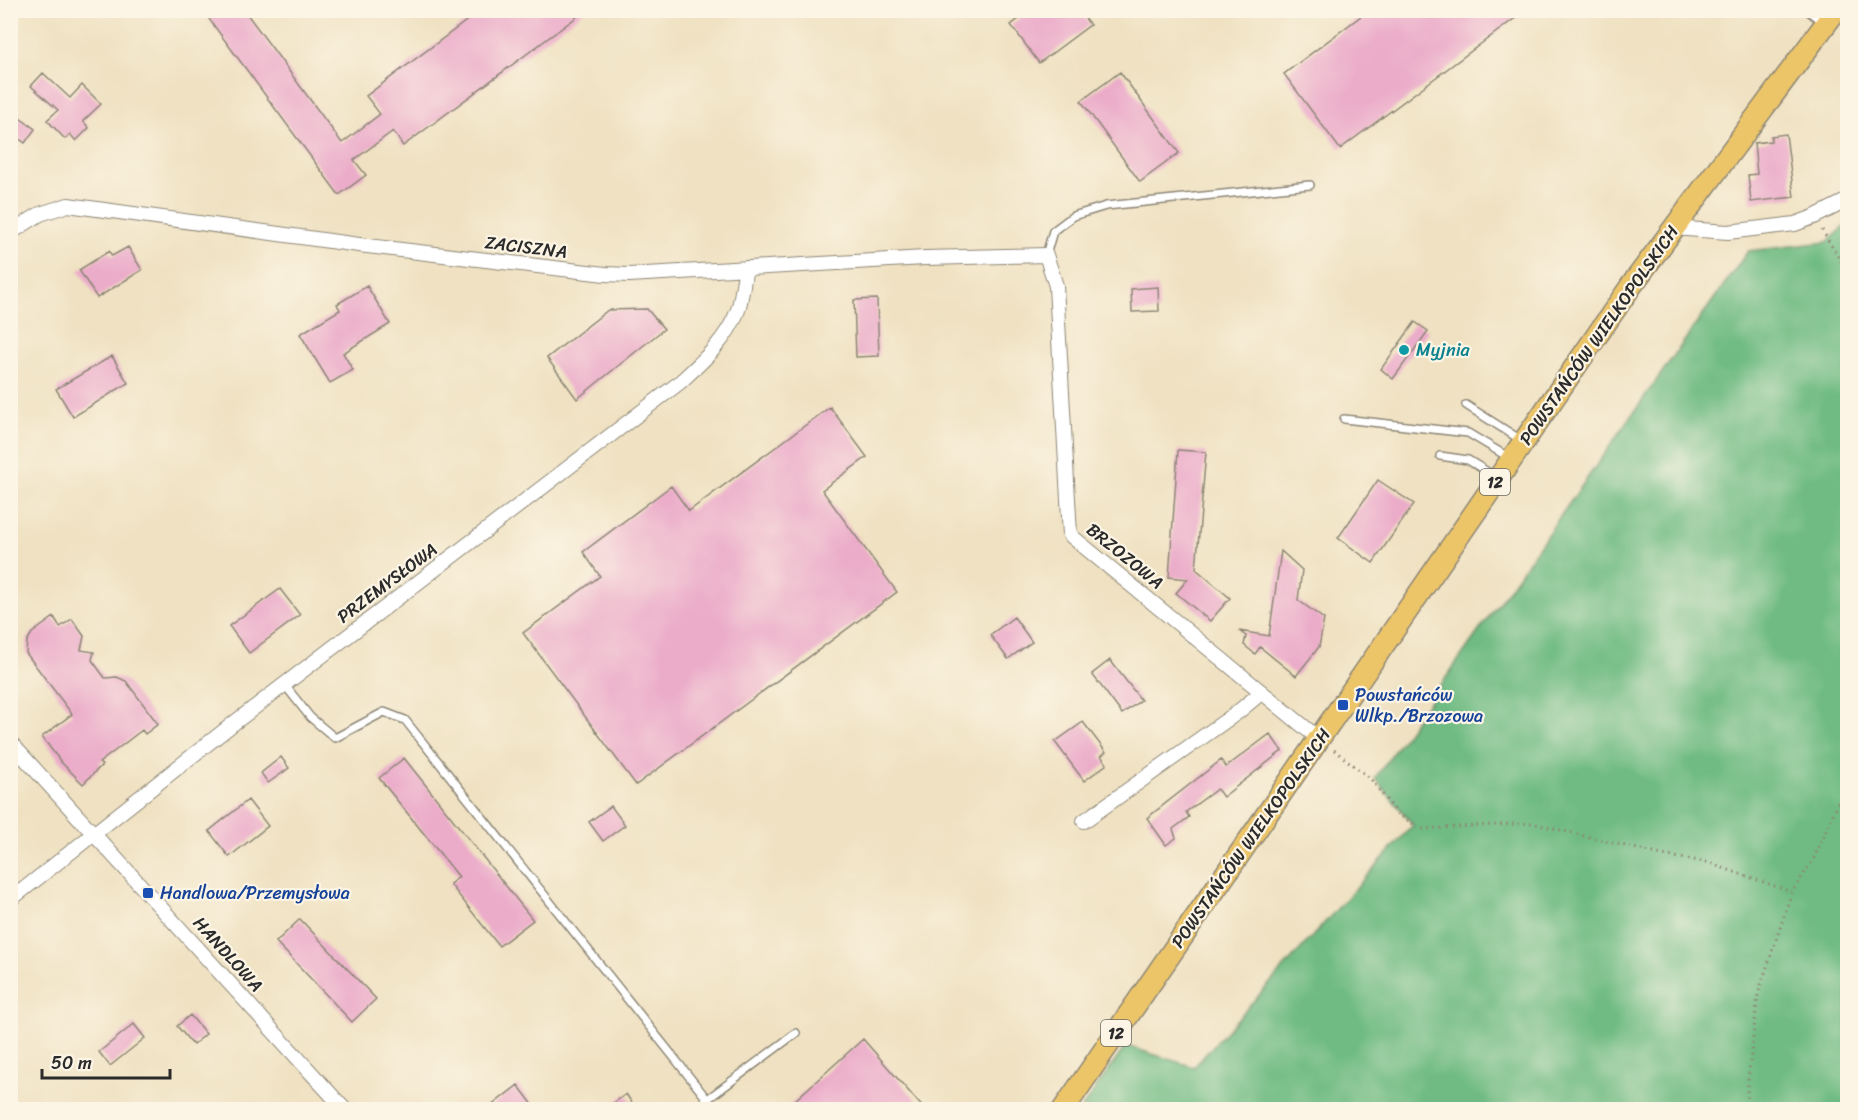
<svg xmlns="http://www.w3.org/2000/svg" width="1858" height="1120" font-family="Sriracha,sans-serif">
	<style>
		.forest { fill: #70bb83; stroke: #4e7357; stroke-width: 1.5 }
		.building { fill: #ebacc9 }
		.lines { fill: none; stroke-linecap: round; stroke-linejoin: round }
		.lane-casing { stroke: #8d8676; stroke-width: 10 }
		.street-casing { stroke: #8d8676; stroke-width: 16 }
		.primary-casing { stroke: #8d8676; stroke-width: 24 }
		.path { stroke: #8d8676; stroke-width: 3; stroke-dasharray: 1.5 4.5; stroke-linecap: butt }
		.lane { stroke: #fff; stroke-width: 7 }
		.street { stroke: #fff; stroke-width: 14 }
		.primary { stroke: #edc569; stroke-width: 21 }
		.culture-dot { fill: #0f9aa8; stroke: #fcf5e5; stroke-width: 2 }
		.transit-dot { fill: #1a4fb4; stroke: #fcf5e5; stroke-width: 2 }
		.labels { text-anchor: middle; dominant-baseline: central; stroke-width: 4.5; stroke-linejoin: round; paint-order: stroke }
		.shield { fill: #fcf5e5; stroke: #6a6863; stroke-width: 1.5 }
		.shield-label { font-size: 16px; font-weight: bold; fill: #2b2b2b }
		.street-label { font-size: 18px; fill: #2b2b2b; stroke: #fcf5e5 }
		.culture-label { font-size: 18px; fill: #0d838f; stroke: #fcf5e5; text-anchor: start }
		.transit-label { font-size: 18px; fill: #164399; stroke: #fcf5e5; text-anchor: start }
	</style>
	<rect width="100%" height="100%" fill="#fcf5e5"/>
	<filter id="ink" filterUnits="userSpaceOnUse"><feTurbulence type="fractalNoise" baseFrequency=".0167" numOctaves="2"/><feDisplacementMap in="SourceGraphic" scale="12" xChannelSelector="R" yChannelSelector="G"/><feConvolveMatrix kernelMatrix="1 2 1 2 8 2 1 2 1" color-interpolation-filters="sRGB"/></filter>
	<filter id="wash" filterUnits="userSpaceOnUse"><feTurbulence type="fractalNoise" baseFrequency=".008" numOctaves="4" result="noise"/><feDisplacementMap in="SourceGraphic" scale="24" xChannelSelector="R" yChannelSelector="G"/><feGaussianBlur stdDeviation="1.35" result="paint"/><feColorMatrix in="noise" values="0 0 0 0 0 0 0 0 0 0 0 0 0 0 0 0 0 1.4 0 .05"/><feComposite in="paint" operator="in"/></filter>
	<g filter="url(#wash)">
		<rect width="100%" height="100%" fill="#efe1c1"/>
		<path class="forest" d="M1847,225V1109H1081L1126,1046L1194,1067L1413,825L1375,778L1748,251L1827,242Z"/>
		<g id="blocks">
			<path class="building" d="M220,10H244L342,143L380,114L366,96L481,10H586L403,146L393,131L354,160L366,175L339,195L209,19Z
				M1014,10H1079L1090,25L1039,63L1011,25L1020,18Z
				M1369,10H1526L1340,149L1284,74Z
				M1120,72L1179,153L1140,182L1081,101Z
				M43,73L70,98L82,85L101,104L83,121L89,128L76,141L70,134L65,139L47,120L58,110L31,86Z
				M10,111L35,129L25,143L10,132Z
				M1786,134L1794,197L1751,202L1748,175L1757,174L1754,143L1771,141V136Z
				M128,247L142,270L97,298L79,270L109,251L112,256Z
				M367,286L390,324L343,353L353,370L330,383L300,334L340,310L337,304Z
				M1158,287L1159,311L1132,312L1131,289Z
				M877,299L879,356L856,357L854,300Z
				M647,309L664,329L577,399L547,358L608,310Z
				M1415,322L1428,331L1393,379L1381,369Z
				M112,356L128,383L73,417L56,389Z
				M830,407L867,457L822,490L897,592L636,785L523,633L600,576L583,552L671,486L689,511Z
				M1178,450L1206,452L1196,569L1230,598L1210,621L1176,593L1188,579L1169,577Z
				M1378,480L1414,504L1373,563L1338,538Z
				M1281,551L1302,570L1298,600L1324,619L1319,647L1296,676L1260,647L1255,654L1244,645L1246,636L1239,631L1269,636Z
				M280,589L300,615L249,653L229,626Z
				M54,617L60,627L72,619L84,636L81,650L94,652L92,660L105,678L117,677L126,681L158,724L145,734L142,730L99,763L102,765L83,784L61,762L42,737L72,714L26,653L27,641L32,633Z
				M1014,617L1032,642L1008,659L990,635Z
				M1110,660L1141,700L1122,714L1092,674Z
				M1083,722L1106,752L1101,756L1107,764L1084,781L1055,742Z
				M1270,734L1282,751L1223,797L1217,789L1186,812L1189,817L1173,829L1176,838L1166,845L1147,818L1221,760L1226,767Z
				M281,757L289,768L268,783L261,773Z
				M404,758L533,920L499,946L450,884L459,877L379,778Z
				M248,800L268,826L229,857L209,831Z
				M611,806L625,825L603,841L589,822Z
				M300,919L376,999L352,1022L276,942Z
				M190,1015L206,1034L193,1045L177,1026Z
				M134,1024L145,1038L110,1066L99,1052Z
				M863,1039L925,1110H784Z
				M518,1085L537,1110H486Z
				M626,1094L637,1110H604Z"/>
		</g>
	</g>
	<g filter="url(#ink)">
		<use href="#blocks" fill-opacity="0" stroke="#8d8676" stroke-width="1.5"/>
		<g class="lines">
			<defs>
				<path id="lane" d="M1807,10L1824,23
					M1046,255L1053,231L1073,216L1106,206L1310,185
					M1466,405L1521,440
					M1344,419L1468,433L1508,457
					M1440,456L1468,460L1496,477
					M284,684L310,717L335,738L384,712L405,720L707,1099
					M693,1110L796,1033"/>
				<path id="street" d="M1673,228L1728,232L1795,224L1814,217L1848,200
					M10,233L40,214L68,205L359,245L605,274L629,275L925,258L1046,255L1056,286L1070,535L1319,739
					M10,742L345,1110
					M1084,821L1238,712L1262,692
					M10,900L234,723L679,383C702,362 727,340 738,310C742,297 743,282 746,268"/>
				<path id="primary" d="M1063,1110L1631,286L1836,10"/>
			</defs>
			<use href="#lane" class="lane-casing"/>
			<use href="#street" class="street-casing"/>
			<use href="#primary" class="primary-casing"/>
			<path class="path" d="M1822,230L1848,273
				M1334,750L1370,778L1397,813L1421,829L1532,823L1662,855L1706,862L1792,892
				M1748,1110L1747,1089L1758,994L1792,892L1813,860L1848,780"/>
			<use href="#lane" class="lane"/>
			<use href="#street" class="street"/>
			<use href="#primary" class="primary"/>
		</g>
	</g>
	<circle class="culture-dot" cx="1404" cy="350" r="6"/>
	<g class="transit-dot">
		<rect x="1337" y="699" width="12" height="12" rx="3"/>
		<rect x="142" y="887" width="12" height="12" rx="3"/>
	</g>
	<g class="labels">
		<g class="shield">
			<rect x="1480" y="469" width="30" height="26" rx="4.5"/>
			<rect x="1101" y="1020" width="30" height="26" rx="4.5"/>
		</g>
		<g class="shield-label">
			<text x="1495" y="482">12</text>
			<text x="1116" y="1033">12</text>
		</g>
		<g class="street-label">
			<text transform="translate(526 247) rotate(7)">ZACISZNA</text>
			<text transform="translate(1599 335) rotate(-55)">POWSTAŃCÓW WIELKOPOLSKICH</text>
			<text transform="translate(1125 556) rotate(39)">BRZOZOWA</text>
			<text transform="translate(387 583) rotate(-37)">PRZEMYSŁOWA</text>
			<text transform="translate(1251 838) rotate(-55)">POWSTAŃCÓW WIELKOPOLSKICH</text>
			<text transform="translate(228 954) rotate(48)">HANDLOWA</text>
		</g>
		<g class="culture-label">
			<text x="1416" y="350">Myjnia</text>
		</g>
		<g class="transit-label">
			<text x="1355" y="695">Powstańców<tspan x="1355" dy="21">Wlkp./Brzozowa</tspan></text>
			<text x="160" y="893">Handlowa/Przemysłowa</text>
		</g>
	</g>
	<rect width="1858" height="1120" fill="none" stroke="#fcf5e5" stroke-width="36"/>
	<path d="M42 1069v9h128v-9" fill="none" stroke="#2b2b2b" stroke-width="3"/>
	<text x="51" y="1069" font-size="18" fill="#2b2b2b" stroke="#fcf5e5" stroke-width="4.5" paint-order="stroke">50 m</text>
</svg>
